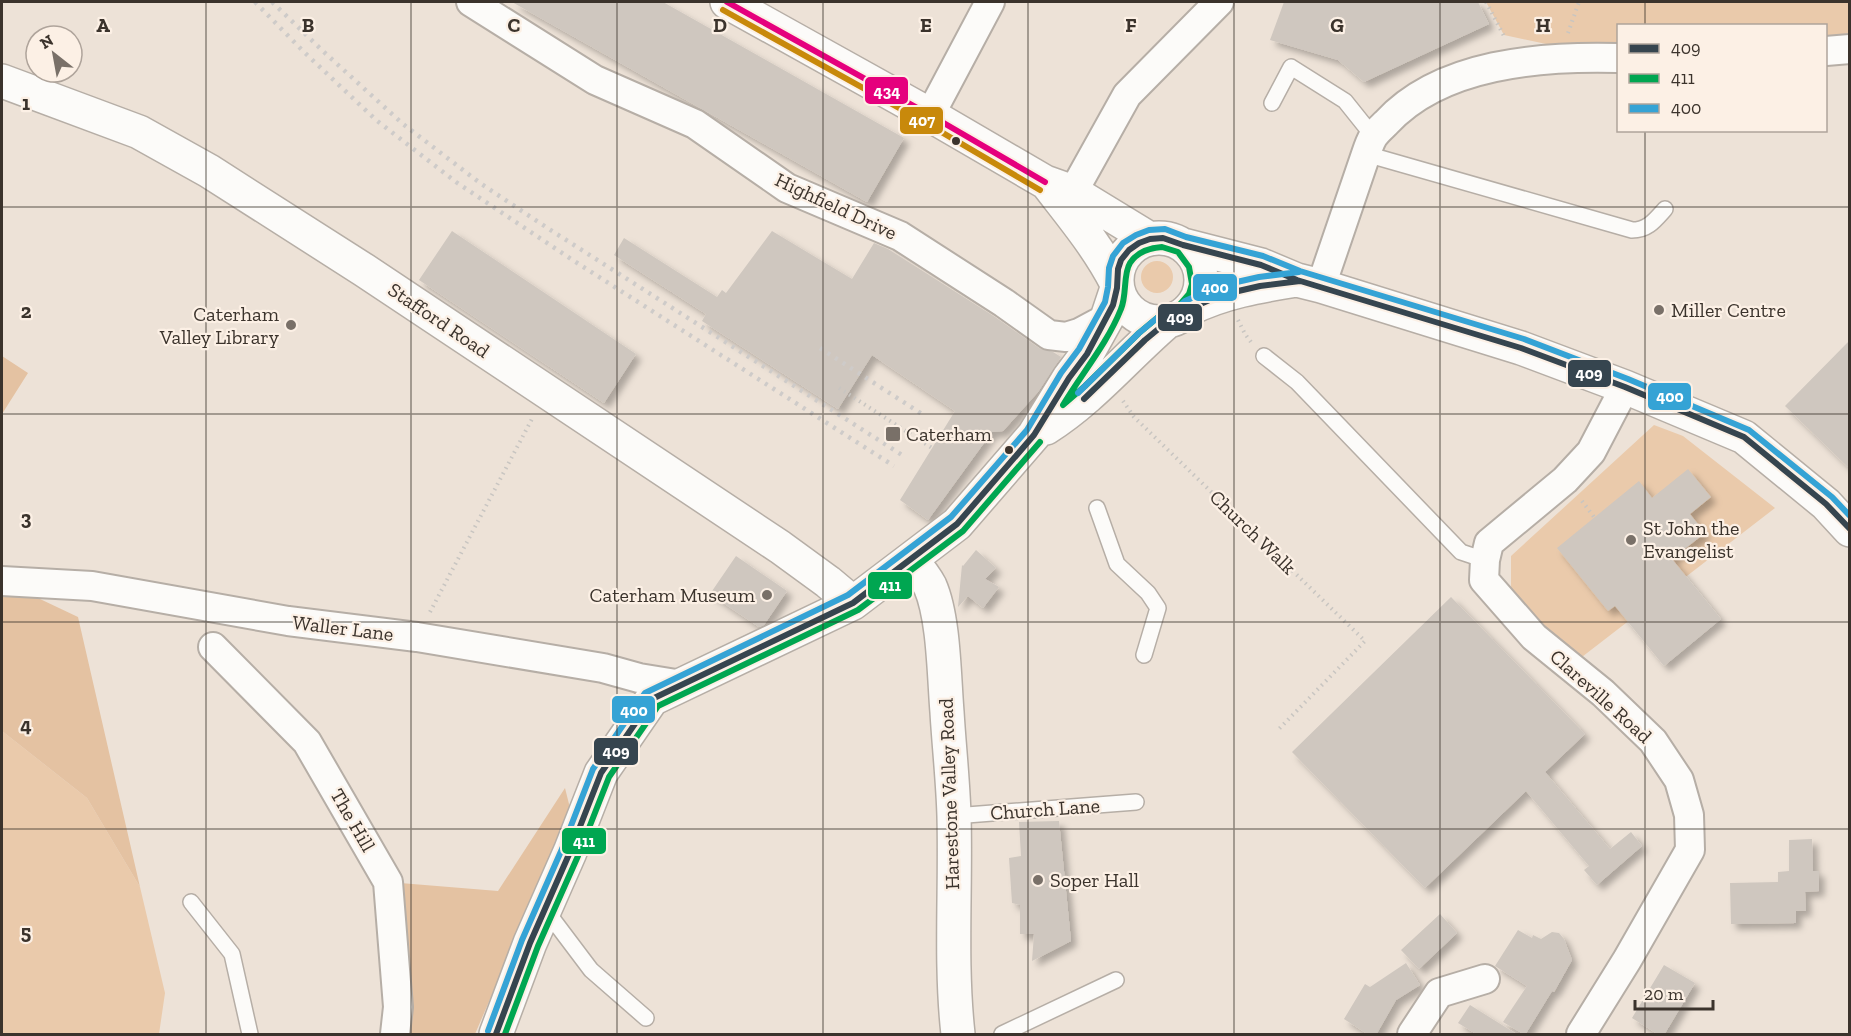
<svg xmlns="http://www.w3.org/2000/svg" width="1851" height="1036" font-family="'Zilla Slab',serif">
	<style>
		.green { fill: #eacaab }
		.forest { fill: #e4c2a2 }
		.building { fill: #cfc7bf; filter: url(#shadow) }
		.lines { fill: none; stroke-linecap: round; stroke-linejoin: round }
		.lane-casing { stroke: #b6aea6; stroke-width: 18 }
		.street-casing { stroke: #b6aea6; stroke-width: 32 }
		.secondary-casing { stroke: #b6aea6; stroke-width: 36 }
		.path { stroke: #c8c5c1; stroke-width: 4; stroke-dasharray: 1.5 4.5; stroke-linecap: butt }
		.lane { stroke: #fcfbf9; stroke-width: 15 }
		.street { stroke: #fcfbf9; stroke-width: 28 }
		.secondary { stroke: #fcfbf9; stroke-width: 33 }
		.rail { stroke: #cecbc9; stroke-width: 4.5; stroke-dasharray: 3 6; stroke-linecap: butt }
		.bus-1-casing { stroke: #fcf0e5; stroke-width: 10 }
		.bus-2-casing { stroke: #fcf0e5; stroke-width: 10 }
		.bus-3-casing { stroke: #fcf0e5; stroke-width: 10 }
		.bus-4-casing { stroke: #fcf0e5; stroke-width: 10 }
		.bus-5-casing { stroke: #fcf0e5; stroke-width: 10 }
		.bus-1 { stroke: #36454f; stroke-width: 6 }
		.bus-2 { stroke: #00a651; stroke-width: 6 }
		.bus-3 { stroke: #35a3d5; stroke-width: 6 }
		.bus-4 { stroke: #e5007d; stroke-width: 6 }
		.bus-5 { stroke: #c8890b; stroke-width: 6 }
		.grid { fill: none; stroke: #3b332c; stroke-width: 1.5; stroke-opacity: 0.55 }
		.bus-dot { fill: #3b332c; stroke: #fcf0e5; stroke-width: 2 }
		.poi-dot { fill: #797068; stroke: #fcf0e5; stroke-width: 2 }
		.labels { text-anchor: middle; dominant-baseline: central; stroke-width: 4.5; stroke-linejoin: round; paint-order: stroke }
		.street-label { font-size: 20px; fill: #3b332c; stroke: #fcf0e5 }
		.poi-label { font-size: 20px; fill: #3b332c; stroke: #fcf0e5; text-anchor: start }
		.grid-label { font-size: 20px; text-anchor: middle; font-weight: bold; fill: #3b332c; stroke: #fcf0e5; stroke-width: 4.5; stroke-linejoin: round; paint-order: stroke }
		.line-badge { stroke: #fcf0e5; stroke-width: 2 }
		.badge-label { font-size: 16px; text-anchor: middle; font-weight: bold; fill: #fff }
	</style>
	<defs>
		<filter id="shadow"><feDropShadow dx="5.5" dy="5.5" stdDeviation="3" flood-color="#0004"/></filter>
	</defs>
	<rect width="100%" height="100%" fill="#ede2d7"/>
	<path class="green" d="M1486,2H1849V33L1826,38V26H1618V45L1584,43L1551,45L1504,35Z
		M1141 277a16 16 0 1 1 32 0a16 16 0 1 1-32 0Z
		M1654,425L1683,436L1775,508L1578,660L1511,593V556Z
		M2,731L87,798L140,887L165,993L159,1034H2Z"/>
	<path class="forest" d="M2,356L28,373L2,414Z
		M2,581L78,617L140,887L87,798L2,731Z
		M565,788L571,812L475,1034H395L388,882L498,891Z"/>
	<path class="building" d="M512,2H663L904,138L867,202Z
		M1284,2H1478L1489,24L1364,82L1338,60L1270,40Z
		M452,231L636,354L604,403L419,280Z
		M772,231L852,279L874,243L888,249L995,317L1039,348L1053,352L1061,357L1038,392L1003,431L992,432L928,520L900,500L955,411L872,355L838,409L702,321L706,314L614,255L624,238L717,297L722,290L726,293Z
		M1850,340V469L1785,406Z
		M1688,469L1711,497L1690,514L1705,533L1672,559L1721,619L1664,666L1615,606L1608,611L1557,548L1639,481L1652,498Z
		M976,550L996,568L985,579L999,587L983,608L968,596L958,607L962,565L963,566Z
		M736,556L787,591L764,625L759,627L710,594Z
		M1451,597L1585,734L1545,772L1610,849L1631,832L1642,846L1597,885L1584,870L1589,866L1526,791L1425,888L1292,752Z
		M1059,821L1071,941L1032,961L1034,934H1020V905L1012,903L1009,858L1021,856L1019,822Z
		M1812,839L1813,871H1819V891L1805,892L1806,911H1796V923L1731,924L1730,883L1778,882V872L1789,871V840Z
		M1440,914L1457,933L1419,969L1401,950Z
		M1518,930L1532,938L1533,935L1541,939L1552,932L1559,933L1564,939L1572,960L1554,992L1552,991L1525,1035L1503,1022L1527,986L1495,966Z
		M1406,963L1420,985L1396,1000L1376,1035H1369L1344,1019L1365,984L1370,987Z
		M1664,965L1695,983L1664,1035H1659L1632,1018Z
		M1470,1005L1518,1035H1478L1458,1023Z"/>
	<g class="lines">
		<defs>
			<path id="lane" d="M1272,103L1291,67L1345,101L1373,136
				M1366,154L1632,230C1648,230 1655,220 1665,209
				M1264,356L1297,382L1461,552L1485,560
				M1097,508L1117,564L1148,593L1158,608L1144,655
				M954,816L1136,802
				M191,902L232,954L250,1034
				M545,909L591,970L646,1018
				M1002,1034L1116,980"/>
			<path id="street" d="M471,2L595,80L695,124L787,188L900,236L1004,303L1049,335L1066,337L1079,333L1107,318
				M1826,51L1850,49
				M930,115L990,2
				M1073,192L1127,95L1219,2
				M1321,286L1366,154C1368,148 1370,142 1373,137C1376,132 1382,127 1386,123C1441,63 1541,56 1618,58
				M2,581L92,586L288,621L417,637L603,668L639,678L682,685
				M213,647L307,742L388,882L398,1007L395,1034
				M1412,1034L1439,993L1485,979
				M1581,1034L1627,960L1690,850L1689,815L1679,780L1653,741L1603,693L1534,637L1484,580L1485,560L1489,543L1565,480L1591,452L1625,387"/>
			<path id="secondary" d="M727,2L930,115L1045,182L1073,192L1150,239
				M2,81L139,132L209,171L364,270L780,547L828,582L853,603
				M1049,186C1073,217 1098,247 1116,282
				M1117 280a42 42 0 1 1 84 0a42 42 0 1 1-84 0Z
				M1183,245L1261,265L1297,280L1321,286L1521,348L1625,387L1744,437L1826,504L1850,530
				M1189,309C1223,292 1259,286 1297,280
				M1046,428C1092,399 1127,356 1168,321
				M911,560C918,568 925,576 930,586C944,618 944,676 947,712C949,746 953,781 954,816C956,889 950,962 958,1034
				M496,1034L530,943L570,852L601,773L652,699L853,603L957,524L1034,435L1069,378L1087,354L1107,318L1117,288"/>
		</defs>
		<use href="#lane" class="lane-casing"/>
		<use href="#street" class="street-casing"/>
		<use href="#secondary" class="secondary-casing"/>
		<path class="path" d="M1486,2L1505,38
			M1568,33L1579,2
			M1238,320L1245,334L1251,342
			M839,388L932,448
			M1123,401L1134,417L1365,641L1277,731
			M1582,501L1594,517
			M430,612L533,417"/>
		<use href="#lane" class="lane"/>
		<use href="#street" class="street"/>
		<use href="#secondary" class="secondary"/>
		<path class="rail" d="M255,2L304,52L376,120L456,182L571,259L894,466
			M272,2L325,53L403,124L480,183L549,229L902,455
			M820,348L925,416"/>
		<defs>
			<path id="bus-1" d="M1084,399L1145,340L1168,321L1179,318L1189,309L1221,295L1260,286L1300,281
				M496,1034L530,943L570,852L601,773L652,699L853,603L957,524L1034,435L1069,378L1087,354L1113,305L1117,288L1118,269L1121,260L1129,250L1139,243L1150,239L1163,238L1183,245L1261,265L1297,280L1521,348L1625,387L1744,437L1826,504L1850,529"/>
			<path id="bus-2" d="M1162,247L1178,252L1189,267L1192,284L1189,294L1175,310L1163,313L1139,333L1085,386L1063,405C1082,373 1107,344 1121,309C1127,295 1123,274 1130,263C1137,252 1149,248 1162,247Z
				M505,1034L538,946L578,856L609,777L658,706L858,610L963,531L1040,442"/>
			<path id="bus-3" d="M1078,393L1139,333L1163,313L1175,310L1185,301L1219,286L1259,277L1299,272
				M488,1031L522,940L562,849L593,769L645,693L848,595L951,517L1027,430L1061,373L1079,349L1105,302L1108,287L1109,268L1113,256L1123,243L1136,235L1149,230L1165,229L1186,237L1263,256L1300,271L1524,339L1628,379L1749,430L1832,497L1850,516"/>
			<path id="bus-4" d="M727,2L930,115L1045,182"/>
			<path id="bus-5" d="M723,10L926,123L1040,190"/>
		</defs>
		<use href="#bus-1" class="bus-1-casing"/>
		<use href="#bus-2" class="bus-2-casing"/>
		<use href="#bus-3" class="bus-3-casing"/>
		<use href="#bus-4" class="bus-4-casing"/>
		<use href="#bus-5" class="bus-5-casing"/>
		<use href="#bus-1" class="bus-1"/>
		<use href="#bus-2" class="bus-2"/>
		<use href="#bus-3" class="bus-3"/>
		<use href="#bus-4" class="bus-4"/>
		<use href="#bus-5" class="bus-5"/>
	</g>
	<path class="grid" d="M206,2V1034M411,2V1034M617,2V1034M823,2V1034M1028,2V1034M1234,2V1034M1440,2V1034M1645,2V26M1645,130V1034M2,207H1850M2,414H1850M2,622H1850M2,829H1850"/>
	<g class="bus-dot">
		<circle cx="956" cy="141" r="5"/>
		<circle cx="1009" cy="450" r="5"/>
	</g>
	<g class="poi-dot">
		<circle cx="1659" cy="310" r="6"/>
		<circle cx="291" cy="325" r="6"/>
		<rect x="885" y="426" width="16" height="16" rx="3"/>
		<circle cx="1631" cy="540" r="6"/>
		<circle cx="767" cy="595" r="6"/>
		<circle cx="1038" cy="880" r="6"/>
	</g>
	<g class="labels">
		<g class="street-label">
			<text transform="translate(836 206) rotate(25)">Highfield Drive</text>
			<text transform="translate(439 320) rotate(34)">Stafford Road</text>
			<text transform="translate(1253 532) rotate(44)">Church Walk</text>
			<text transform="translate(343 628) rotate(7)">Waller Lane</text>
			<text transform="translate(1601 696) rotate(42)">Clareville Road</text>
			<text transform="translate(949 794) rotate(-92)">Harestone Valley Road</text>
			<text transform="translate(1045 809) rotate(-4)">Church Lane</text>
			<text transform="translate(353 820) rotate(60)">The Hill</text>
		</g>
		<g class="poi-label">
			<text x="1671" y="310">Miller Centre</text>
			<text x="279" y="314" text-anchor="end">Caterham<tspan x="279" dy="23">Valley Library</tspan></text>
			<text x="906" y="434">Caterham</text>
			<text x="1643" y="528">St John the<tspan x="1643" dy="23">Evangelist</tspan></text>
			<text x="755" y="595" text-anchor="end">Caterham Museum</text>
			<text x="1050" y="880">Soper Hall</text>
		</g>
	</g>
	<g class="grid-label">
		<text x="103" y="32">A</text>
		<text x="308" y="32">B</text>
		<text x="514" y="32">C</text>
		<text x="720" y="32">D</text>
		<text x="926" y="32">E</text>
		<text x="1131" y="32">F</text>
		<text x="1337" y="32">G</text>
		<text x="1543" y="32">H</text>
		<text x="26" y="110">1</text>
		<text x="26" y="318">2</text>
		<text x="26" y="525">3</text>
		<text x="26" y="732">4</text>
		<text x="26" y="939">5</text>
	</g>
	<g class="line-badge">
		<rect x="864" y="76" width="45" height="29" rx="6" fill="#e5007d"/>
		<rect x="899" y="106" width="45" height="29" rx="6" fill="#c8890b"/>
		<rect x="1192" y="273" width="46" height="29" rx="6" fill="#35a3d5"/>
		<rect x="1157" y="303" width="46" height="29" rx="6" fill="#36454f"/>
		<rect x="1567" y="359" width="45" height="29" rx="6" fill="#36454f"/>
		<rect x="1647" y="382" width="45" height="29" rx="6" fill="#35a3d5"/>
		<rect x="867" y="571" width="46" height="29" rx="6" fill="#00a651"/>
		<rect x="611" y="695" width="45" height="29" rx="6" fill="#35a3d5"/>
		<rect x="593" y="737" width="46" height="29" rx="6" fill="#36454f"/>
		<rect x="561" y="827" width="46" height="28" rx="6" fill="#00a651"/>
	</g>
	<g class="badge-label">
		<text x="887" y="97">434</text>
		<text x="922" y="126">407</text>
		<text x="1215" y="293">400</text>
		<text x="1180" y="323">409</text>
		<text x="1589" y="379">409</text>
		<text x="1670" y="402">400</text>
		<text x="890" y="591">411</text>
		<text x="634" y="716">400</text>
		<text x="616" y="757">409</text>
		<text x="584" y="847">411</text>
	</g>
	<rect width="1851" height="1036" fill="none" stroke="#3b332c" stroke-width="6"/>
	<rect x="1617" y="24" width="210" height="108" fill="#fcf0e5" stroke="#afa49b" stroke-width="1.5"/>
	<rect x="1629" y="44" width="30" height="9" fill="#36454f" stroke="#afa49b" stroke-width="1.5"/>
	<text x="1671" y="54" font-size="18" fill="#3b332c">409</text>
	<rect x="1629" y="74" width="30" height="9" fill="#00a651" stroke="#afa49b" stroke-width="1.5"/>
	<text x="1671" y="84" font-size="18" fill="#3b332c">411</text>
	<rect x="1629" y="104" width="30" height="9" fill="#35a3d5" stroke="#afa49b" stroke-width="1.5"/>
	<text x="1671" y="114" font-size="18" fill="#3b332c">400</text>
	<g transform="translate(54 54) rotate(329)"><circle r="28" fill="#fcf0e5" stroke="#afa49b" stroke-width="1.5"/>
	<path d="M0-4.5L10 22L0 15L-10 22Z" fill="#797068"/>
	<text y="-9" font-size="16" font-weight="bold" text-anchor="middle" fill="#3b332c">N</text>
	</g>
	<path d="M1635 1000v9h78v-9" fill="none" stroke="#3b332c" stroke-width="3"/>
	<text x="1644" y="1000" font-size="18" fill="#3b332c" stroke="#fcf0e5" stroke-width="4.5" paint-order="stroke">20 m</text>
</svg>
